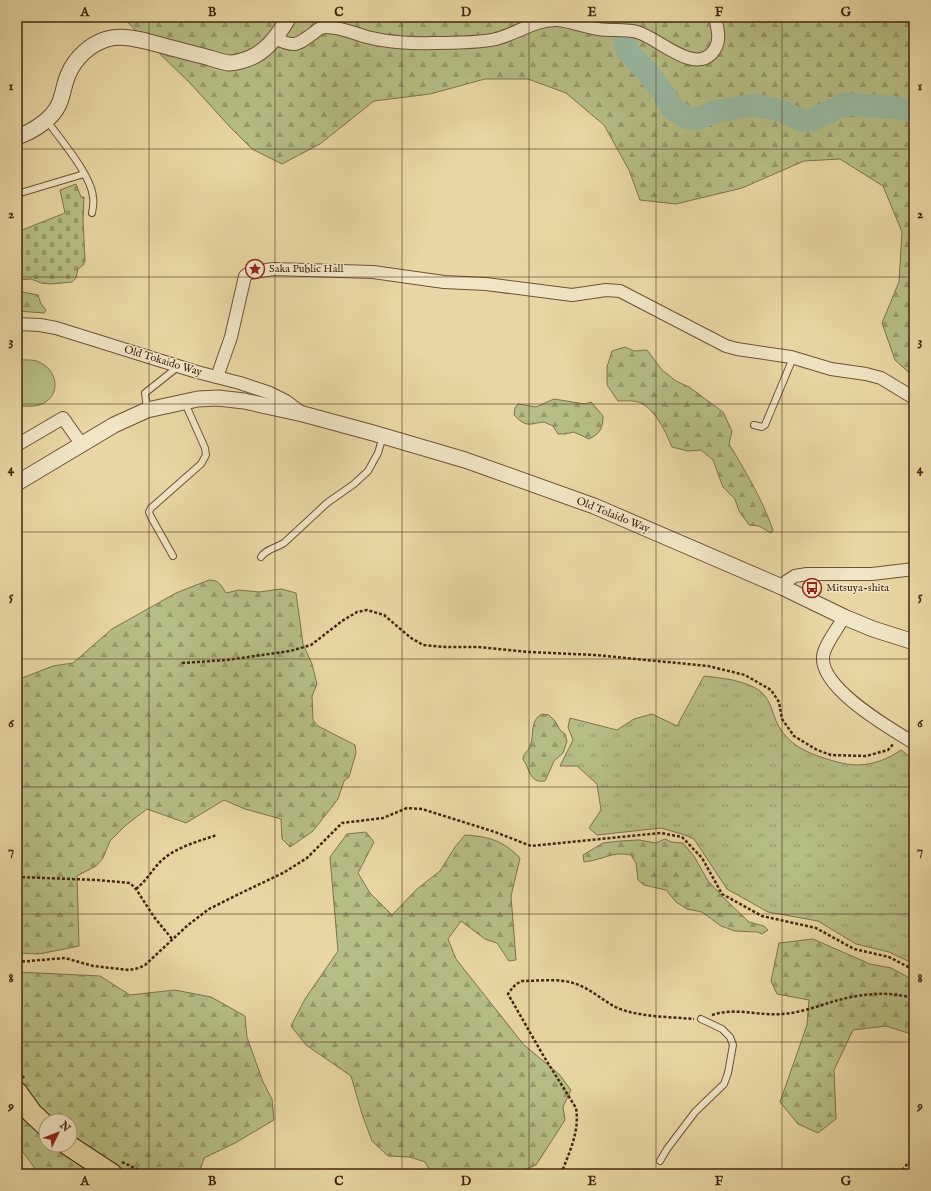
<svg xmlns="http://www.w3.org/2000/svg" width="931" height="1191" font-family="'IM FELL English',serif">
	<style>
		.grass { fill: url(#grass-tufts); stroke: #7e724c }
		.forest { fill: url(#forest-firs); stroke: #7e724c; fill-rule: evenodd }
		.cemetery { fill: url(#cemetery-stones); stroke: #7e724c }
		.pitch { fill: #b6be85; stroke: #7e724c }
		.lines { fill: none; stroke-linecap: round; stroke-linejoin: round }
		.river { stroke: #98baa3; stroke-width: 23 }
		.service-casing { stroke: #6e5237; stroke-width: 8 }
		.minor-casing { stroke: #6e5237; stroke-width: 14 }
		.tertiary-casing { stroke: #6e5237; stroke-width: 17 }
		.trunk-casing { stroke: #452613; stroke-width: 22 }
		.path { stroke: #452613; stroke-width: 2.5; stroke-dasharray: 3 2; stroke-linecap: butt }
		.service { stroke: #f0e5c4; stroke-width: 6 }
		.minor { stroke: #f0e5c4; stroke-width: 12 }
		.tertiary { stroke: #f0e5c4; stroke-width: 15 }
		.trunk { stroke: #e8d7a4; stroke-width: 20 }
		.grid { fill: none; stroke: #452613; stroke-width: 1; stroke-opacity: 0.55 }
		.labels { text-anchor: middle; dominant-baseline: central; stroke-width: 3; stroke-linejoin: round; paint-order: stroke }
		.poi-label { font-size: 11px; fill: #452613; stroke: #f0e5c4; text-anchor: start }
		.street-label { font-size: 11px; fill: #452613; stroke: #f0e5c4 }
		.neatline { fill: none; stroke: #452613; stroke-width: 1.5 }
		.grid-label { font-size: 13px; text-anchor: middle; font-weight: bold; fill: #452613 }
	</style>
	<defs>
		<pattern id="grass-tufts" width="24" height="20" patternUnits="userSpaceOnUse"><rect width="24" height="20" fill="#b6be85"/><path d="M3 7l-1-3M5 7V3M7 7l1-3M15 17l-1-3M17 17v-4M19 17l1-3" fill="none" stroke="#969a6c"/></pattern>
		<pattern id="forest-firs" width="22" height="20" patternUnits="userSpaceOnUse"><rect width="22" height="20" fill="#b6be85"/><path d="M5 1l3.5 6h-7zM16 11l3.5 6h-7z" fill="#969a6c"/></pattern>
		<pattern id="cemetery-stones" width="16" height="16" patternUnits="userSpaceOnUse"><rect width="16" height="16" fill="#b6be85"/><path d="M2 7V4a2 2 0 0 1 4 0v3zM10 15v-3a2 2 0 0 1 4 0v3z" fill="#969a6c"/></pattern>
	</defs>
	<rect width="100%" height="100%" fill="#e8d7a4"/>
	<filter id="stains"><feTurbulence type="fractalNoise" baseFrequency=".005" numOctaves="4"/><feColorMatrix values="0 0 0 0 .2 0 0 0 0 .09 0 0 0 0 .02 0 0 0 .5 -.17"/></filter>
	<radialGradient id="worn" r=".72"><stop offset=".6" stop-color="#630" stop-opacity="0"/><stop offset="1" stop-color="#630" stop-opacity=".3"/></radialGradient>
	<path class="grass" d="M704,676C721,678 745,680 760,691C773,701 772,718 781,730C787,739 797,747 806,751C819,757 845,766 859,765C875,764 888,759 901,750L914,760V964L889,952L856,944L818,921L768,912L727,889L694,839L685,835L661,828L597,835L589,828L601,810L597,784L577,766H560L573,740L568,727L570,718L617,730L634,719L652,714L677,726Z"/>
	<path class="forest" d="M122,17H914V377L895,360L882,323L899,282L902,232L883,186L840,159L804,161L742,188L676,204L640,200L629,170L604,125L566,93L528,79H485L430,94L374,101L320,144L282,164L252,149L230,127L190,83Z
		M17,291L38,295L41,304L46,310L44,313L17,311Z
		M625,347L634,351L647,350L662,370L676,381L689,387L723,412L732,431L729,444C746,472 762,499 773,530L771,533L759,526L749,525L739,511L735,499L723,487L713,460L701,450L688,451L672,447C666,433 656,410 641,403C634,400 625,401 618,401L607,385V367L612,351Z
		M554,399L585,404L591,402L603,416C603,428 600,434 589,439L574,432L565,434H558L553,426L544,422C528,424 527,428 514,415L515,408L518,404L536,407Z
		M209,580C219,580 221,585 226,593L239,590L259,592L281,589L296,593L303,644L312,664L317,684L312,696L313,720L318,726L355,745L356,753L349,777L344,781L338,799L313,831L290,847L282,839L281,819L245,809L224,800L186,823L147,809L126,825L110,841L103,858L96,866L77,876L79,946L39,954L17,953V680L53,666L73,663L112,629L176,593Z
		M542,714L549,715L555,721L560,730L565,734L567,741L563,753L554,761L545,781C532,783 530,774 526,764C526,764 523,760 523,759C523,754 527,752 529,748C534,740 531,729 535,721C537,717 539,716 542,714Z
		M366,832L374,842L358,873L370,893L392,915L417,889L440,871L455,847L465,835C490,837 502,840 520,858L511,896L516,960L509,961L497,943L485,939L461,921L448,939L456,959L524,1045L559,1074L571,1090L563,1107L565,1120L536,1165L515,1174H432L425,1162L410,1157L388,1156L372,1141L362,1114L351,1076L306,1045L291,1026L305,999L338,951L330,857L347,834Z
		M665,839L671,842L683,843L694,856L708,881L727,901L749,922L764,926L768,930L762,934L757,932L735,931L721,926L702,912L687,909L676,902L666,890L644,885L638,880L636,863L631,855C610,851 604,860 584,862L583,855L603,843L620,841L639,840L656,843Z
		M813,939L870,964L891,968L914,980V1035L886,1026L853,1030L834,1070L836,1119L818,1133L798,1124L780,1102L807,1025L809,1000L777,994L771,981L779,943Z
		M17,972L100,976L130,995L175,990L211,997L245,1016L247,1037L263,1082L272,1099L274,1120L235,1143L204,1158L199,1174H39L17,1144ZM46,1121H70V1145H46Z"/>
	<path class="cemetery" d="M76,184L81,197H84L83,221L85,261L83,265L78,269L76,278L72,282L51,284L41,283L31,279L17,280V232L65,213L60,190Z"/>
	<path class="pitch" d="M17,360C25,360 35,359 41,363C60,373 60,399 39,405C32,407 24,406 17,406Z"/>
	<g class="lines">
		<path class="river" d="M620,17L627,50L648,73L664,94L671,107L687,118H700L714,112L753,105L780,110L803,121H809L846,104L899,108L914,112"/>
		<defs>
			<path id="service" d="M47,121C61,140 91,175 93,197C94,202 93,208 92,213
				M17,194L84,174
				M147,409L145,393L179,366
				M754,425L762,427L765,425L793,358
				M173,556L151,517L149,512L151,508L201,464L206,455L205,448L185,403
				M261,557C266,549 276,548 284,543L327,503L354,484L368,471L378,453L383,436
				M660,1161L667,1149L695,1112L724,1084L728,1073L733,1045L730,1037L722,1029L701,1019"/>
			<path id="minor" d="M275,38C296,49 298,44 315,32C318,29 322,27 326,27C340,27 353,33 367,37C386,42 413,44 433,43C452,43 479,43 496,39C516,34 536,19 557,20C571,21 584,27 598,29C611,31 625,29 637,32C657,37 692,73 711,54C722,43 718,30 715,17
				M17,324L40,325L56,328L197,372L240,383L270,393L286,401L302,413
				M217,377L231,337L245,276L249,273L273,269L373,272L444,282L486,284L572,295L606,290L620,291L726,346L737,349L791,357L831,369L866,374L881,378L914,398
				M17,445L63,418L82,445
				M782,587L787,581L795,576L807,574H872L914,569
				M844,617C838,628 828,640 824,652C813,685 891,729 914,743"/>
			<path id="tertiary" d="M17,137C33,131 52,120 59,104C63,95 64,84 68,75C75,58 90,44 107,39C122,35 138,39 153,43C169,47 186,52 203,56C211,58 221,62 229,63C233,63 238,62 241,61C265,55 277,37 289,17
				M17,483L114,425L147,410L198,399L218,398L244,401L303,414L373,433L465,460L594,506L782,587L844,617L873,629L914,642"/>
			<path id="trunk" d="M17,1092L32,1113L46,1126
				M68,1145L112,1174"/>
		</defs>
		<use href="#service" class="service-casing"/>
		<use href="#minor" class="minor-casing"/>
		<use href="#tertiary" class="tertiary-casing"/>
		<use href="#trunk" class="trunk-casing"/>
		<path class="path" d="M182,663L227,660L290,651L311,645L342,621L357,612L367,610L384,615L411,638L423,645L445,647H478L529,652L595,655L708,666L745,675L771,690L779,702L782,719L794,736L817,750L831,755L866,756L888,750L894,743
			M17,877L97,880L130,883L136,889L154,917L172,939
			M136,889C146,881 152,870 161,861C176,847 199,841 217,835
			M17,962L65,958L93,966L129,970L139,968L145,965L188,925L209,909L241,893L283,873L307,858L342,823L383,818L407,808L422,809L495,832L531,846L661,833L682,837L702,858L722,894L762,916L816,928L854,949L889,957L914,970
			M712,1015C735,1007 759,1016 782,1014C800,1013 818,1006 835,1001C859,994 890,990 914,999
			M17,1068L24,1078
			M122,1162L147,1174
			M561,1174C569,1153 580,1131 576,1108L543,1055L508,994C512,988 515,984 522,981C542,981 565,977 583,987C598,994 610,1007 626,1011C647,1017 672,1017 694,1019
			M899,1174L914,1156"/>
		<use href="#service" class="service"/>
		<use href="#minor" class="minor"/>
		<use href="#tertiary" class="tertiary"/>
		<use href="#trunk" class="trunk"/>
	</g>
	<path class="grid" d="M149,17V1174M275,17V1174M402,17V1174M529,17V1174M656,17V1174M782,17V1174M17,149H914M17,277H914M17,404H914M17,532H914M17,659H914M17,787H914M17,914H914M17,1042H914"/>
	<defs>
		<symbol id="sight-ring" viewBox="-11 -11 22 22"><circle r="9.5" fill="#f0e5c4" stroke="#8f2418" stroke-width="1.5"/><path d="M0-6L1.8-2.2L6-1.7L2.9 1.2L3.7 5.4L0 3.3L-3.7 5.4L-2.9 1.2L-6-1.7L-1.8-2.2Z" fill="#8f2418"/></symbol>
		<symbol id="bus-ring" viewBox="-11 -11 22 22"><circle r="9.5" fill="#f0e5c4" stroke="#8f2418" stroke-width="1.5"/><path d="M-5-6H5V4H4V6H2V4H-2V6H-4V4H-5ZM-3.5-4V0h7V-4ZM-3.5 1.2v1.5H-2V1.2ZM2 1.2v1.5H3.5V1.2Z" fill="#8f2418"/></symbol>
	</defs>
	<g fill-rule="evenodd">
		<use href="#sight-ring" x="244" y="258" width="22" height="22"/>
		<use href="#bus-ring" x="801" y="577" width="22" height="22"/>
	</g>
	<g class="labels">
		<g class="poi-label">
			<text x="269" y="269">Saka Public Hall</text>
			<text x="826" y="588">Mitsuya-shita</text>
		</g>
		<g class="street-label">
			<text transform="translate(163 361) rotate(17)">Old Tokaido Way</text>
			<text transform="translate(613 515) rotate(22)">Old Tolaido Way</text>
		</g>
	</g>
	<rect width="931" height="1191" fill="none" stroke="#e8d7a4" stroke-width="44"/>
	<g transform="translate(58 1133) rotate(47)"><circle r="19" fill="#f0e5c4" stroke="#ac997d"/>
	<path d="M0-3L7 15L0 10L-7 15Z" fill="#8f2418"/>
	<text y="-6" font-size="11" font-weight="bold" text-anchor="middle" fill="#452613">N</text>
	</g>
	<rect x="22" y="22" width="887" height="1147" class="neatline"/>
	<g class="grid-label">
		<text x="85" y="16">A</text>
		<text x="212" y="16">B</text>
		<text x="339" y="16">C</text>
		<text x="466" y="16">D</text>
		<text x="592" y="16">E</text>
		<text x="719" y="16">F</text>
		<text x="846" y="16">G</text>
		<text x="11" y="90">1</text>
		<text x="920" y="90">1</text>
		<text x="11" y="218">2</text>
		<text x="920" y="218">2</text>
		<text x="11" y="345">3</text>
		<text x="920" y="345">3</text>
		<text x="11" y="473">4</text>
		<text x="920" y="473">4</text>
		<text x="11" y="600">5</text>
		<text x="920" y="600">5</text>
		<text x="11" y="727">6</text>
		<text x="920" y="727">6</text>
		<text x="11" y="855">7</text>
		<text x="920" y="855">7</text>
		<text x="11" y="982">8</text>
		<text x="920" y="982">8</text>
		<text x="11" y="1110">9</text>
		<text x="920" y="1110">9</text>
		<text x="85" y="1185">A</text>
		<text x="212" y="1185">B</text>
		<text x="339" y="1185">C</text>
		<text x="466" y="1185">D</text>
		<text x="592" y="1185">E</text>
		<text x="719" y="1185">F</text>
		<text x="846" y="1185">G</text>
	</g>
	<rect width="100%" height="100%" filter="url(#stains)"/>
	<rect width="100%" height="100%" fill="url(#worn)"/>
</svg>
